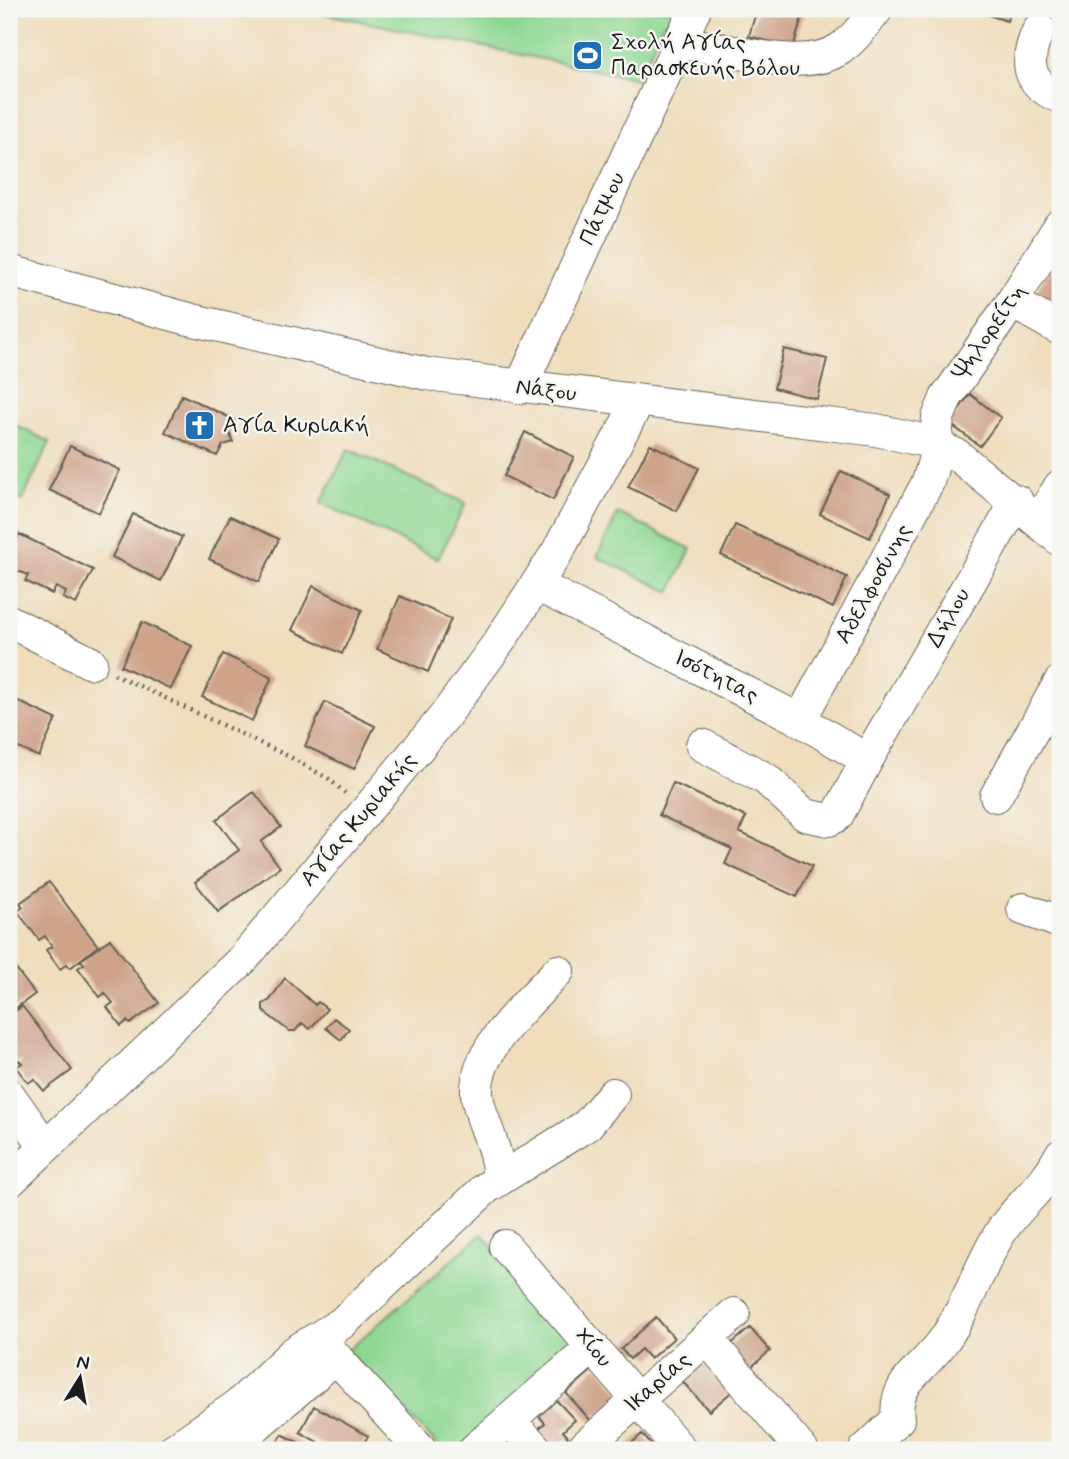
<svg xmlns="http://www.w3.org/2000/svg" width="1069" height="1459" font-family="Mynerve,sans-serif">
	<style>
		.green { fill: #8ed792; stroke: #557a57; stroke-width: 2 }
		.building { fill: #cea38a }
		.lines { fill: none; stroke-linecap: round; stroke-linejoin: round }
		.minor-casing { stroke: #666054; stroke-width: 34 }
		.path { stroke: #666054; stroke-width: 4.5; stroke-dasharray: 2 5; stroke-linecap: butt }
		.minor { stroke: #fff; stroke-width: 32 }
		.labels { text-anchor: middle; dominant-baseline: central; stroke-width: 5; stroke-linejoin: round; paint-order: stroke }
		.poi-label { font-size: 23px; fill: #1c1c1c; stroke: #f6f6f2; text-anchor: start }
		.street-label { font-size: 23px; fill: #1c1c1c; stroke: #f6f6f2 }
	</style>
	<rect width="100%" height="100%" fill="#f6f6f2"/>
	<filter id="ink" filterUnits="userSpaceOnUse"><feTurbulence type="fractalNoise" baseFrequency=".0143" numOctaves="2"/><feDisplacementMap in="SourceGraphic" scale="14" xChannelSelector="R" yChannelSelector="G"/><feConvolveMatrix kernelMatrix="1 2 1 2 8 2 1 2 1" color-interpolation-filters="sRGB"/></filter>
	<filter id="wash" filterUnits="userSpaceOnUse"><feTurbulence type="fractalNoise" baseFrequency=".00686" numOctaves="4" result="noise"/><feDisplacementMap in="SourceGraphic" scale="28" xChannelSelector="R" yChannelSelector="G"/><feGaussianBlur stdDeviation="1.57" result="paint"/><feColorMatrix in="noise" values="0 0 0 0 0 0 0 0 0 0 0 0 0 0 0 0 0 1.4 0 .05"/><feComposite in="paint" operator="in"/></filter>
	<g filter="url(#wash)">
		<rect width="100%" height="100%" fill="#efddbc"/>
		<path class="green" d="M302,9H706L696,33L664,22L638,79Z
			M9,422L50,442L22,501L9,495Z
			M348,449L466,503L438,559L321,503Z
			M618,513L691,549L670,592L597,557Z
			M482,1234L582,1344L458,1450H442L347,1351Z"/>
		<g id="blocks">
			<path class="building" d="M757,9L804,11L793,48L749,36Z
				M970,9H1011L1007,21Z
				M1053,265L1060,269V318L1031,299Z
				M784,349L827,359L817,399L774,388Z
				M970,394L1001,418L980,446L949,423Z
				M182,395L235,420L229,432L233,442L223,445L217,456L165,432Z
				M525,432L574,457L553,500L504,476Z
				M650,444L699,468L677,511L628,487Z
				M70,446L120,470L99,513L49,490Z
				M841,471L890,494L870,538L820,514Z
				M133,514L182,537L161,581L112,557Z
				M230,516L279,539L259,582L209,559Z
				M735,525L847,577L833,608L721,555Z
				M19,534L93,570L76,604L63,598L66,592L56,587L52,594L25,581L28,575L18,571L15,576L9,573V555Z
				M313,586L362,610L342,654L292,630Z
				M400,596L451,619L428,672L377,649Z
				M142,622L192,646L171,689L121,666Z
				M223,654L272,677L252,721L202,697Z
				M9,697L56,719L39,757L16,747L18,742L9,738Z
				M325,702L375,726L354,769L305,746Z
				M673,783L746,817L739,832L812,866L797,897L725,864L732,849L659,815Z
				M254,792L281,827L261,842L280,867L218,912L195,882L239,850L216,820Z
				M49,882L98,946L70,968L67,964L60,969L46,950L52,946L45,936L39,940L17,911L23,907L20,903Z
				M110,939L159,1003L130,1024L127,1021L121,1026L107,1007L113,1003L105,993L100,997L78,968L84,964L81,960Z
				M9,960L35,994L9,1013Z
				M285,978L315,1005L318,1002L327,1009L310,1029L302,1023L295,1031H289L263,1011V1004L270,1000Z
				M22,1006L72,1070L44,1091L34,1079L28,1083L16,1067L22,1063L19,1060L13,1064L9,1058V1016Z
				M334,1018L349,1029L341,1040L326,1028Z
				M656,1317L674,1338L650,1359L641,1349L630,1359L621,1349Z
				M750,1328L770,1351L743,1374L723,1351Z
				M706,1359L734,1390L709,1411L682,1381Z
				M597,1366L622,1394L591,1421L566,1393Z
				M556,1400L575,1420L563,1431L568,1437L554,1450L536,1431L545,1423L539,1416Z
				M314,1406L368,1436L360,1450H332L300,1432Z
				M282,1434L313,1450H273Z
				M642,1434L656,1450H624Z"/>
		</g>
	</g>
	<g filter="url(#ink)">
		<use href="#blocks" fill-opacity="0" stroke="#666054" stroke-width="2"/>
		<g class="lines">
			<defs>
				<path id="minor" d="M1039,29C1025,59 1024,83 1060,97
					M680,43C725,46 801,75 840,49C855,38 866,24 877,9
					M9,271L189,319L427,374L876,430L926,441L957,455L1060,540
					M1012,302L1060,329
					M520,388L695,9
					M1039,520L1060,486
					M537,585L800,720L867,760L1017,501
					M9,621L91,663
					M800,720L928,482L934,461L938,418L946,398L1012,302L1060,225
					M702,745L766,779L805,815L829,820L837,816L867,760
					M996,796L1060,682
					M1023,909L1060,922
					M9,1095L45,1146
					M499,1179C497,1146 485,1131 478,1101C468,1053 529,1003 558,971
					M9,1182L243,959L444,717L499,642L558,551L638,402
					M505,1246L681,1450
					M319,1339L421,1450
					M708,1340L802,1450
					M509,1420L537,1450
					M173,1450L237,1406L293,1353L342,1323L486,1188L587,1125L613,1094
					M228,1450L336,1357
					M474,1450L593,1347
					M581,1450L734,1314
					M865,1450L898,1419C892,1382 925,1368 944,1340C969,1305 980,1262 1004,1227C1023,1201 1044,1187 1060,1156"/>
			</defs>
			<use href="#minor" class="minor-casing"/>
			<path class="path" d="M114,674L290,757L329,779L345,793"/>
			<use href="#minor" class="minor"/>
		</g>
	</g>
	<defs>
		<symbol id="stadium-square" viewBox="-11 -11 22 22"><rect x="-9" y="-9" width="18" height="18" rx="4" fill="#1f6fb2" stroke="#f6f6f2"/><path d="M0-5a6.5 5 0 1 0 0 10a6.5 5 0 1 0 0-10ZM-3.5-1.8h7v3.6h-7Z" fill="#fff"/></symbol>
		<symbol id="church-square" viewBox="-11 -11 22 22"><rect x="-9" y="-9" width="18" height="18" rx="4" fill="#1f6fb2" stroke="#f6f6f2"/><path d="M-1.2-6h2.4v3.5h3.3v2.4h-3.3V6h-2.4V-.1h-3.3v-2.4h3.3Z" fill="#fff"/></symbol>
	</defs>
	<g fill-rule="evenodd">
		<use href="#stadium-square" x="570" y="38" width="35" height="35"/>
		<use href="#church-square" x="182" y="408" width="35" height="35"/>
	</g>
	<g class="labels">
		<g class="poi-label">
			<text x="611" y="43">Σχολή Αγίας<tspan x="611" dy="26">Παρασκευής Βόλου</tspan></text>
			<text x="223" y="426">Αγία Κυριακή</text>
		</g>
		<g class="street-label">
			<text transform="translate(603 209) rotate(-65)">Πάτμου</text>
			<text transform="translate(990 332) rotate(-55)">Ψηλορείτη</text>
			<text transform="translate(546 391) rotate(7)">Νάξου</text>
			<text transform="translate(874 584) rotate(-61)">Αδελφοσύνης</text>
			<text transform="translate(949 618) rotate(-60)">Δήλου</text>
			<text transform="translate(716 677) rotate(27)">Ισότητας</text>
			<text transform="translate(359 820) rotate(-50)">Αγίας Κυριακής</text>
			<text transform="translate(593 1348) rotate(50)">Χίου</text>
			<text transform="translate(658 1383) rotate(-41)">Ικαρίας</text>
		</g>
	</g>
	<rect width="1069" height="1459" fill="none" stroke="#f6f6f2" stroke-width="35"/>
	<g transform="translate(80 1378) rotate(11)" stroke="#f6f6f2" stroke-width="5" paint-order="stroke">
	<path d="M0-5L12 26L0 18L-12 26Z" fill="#1c1c1c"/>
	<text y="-10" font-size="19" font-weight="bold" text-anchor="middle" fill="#1c1c1c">N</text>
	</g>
</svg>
